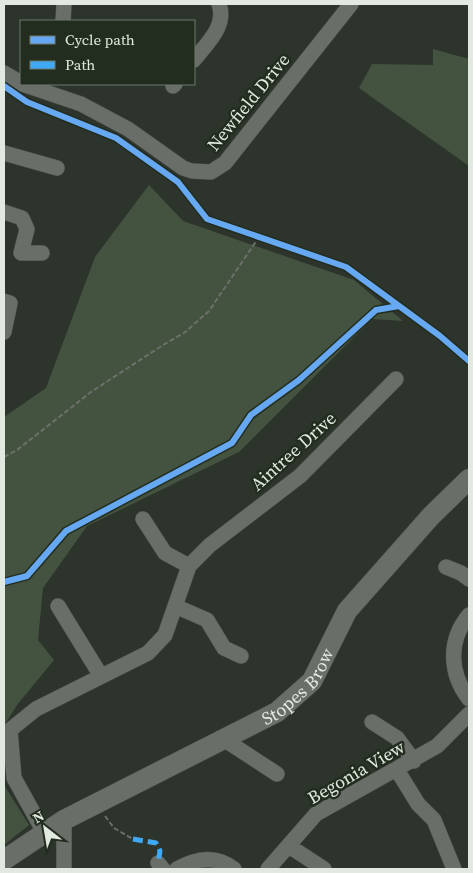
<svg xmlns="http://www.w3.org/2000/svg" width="473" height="873" font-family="'Source Serif 4',serif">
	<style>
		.green { fill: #445340 }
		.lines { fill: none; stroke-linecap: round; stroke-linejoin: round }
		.street-casing { stroke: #4b5149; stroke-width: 16 }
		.secondary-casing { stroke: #4b5149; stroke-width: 21 }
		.path { stroke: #6c706b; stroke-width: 2; stroke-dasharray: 5 2.5; stroke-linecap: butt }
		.street { stroke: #696e68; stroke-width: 15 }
		.secondary { stroke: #696e68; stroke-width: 20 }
		.quiet { stroke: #3fa9f5; stroke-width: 5; stroke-dasharray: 10 5; stroke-linecap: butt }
		.cycleway-casing { stroke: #222d1f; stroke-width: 9 }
		.cycleway { stroke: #66a8f1; stroke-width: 6 }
		.labels { text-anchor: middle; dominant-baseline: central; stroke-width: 5; stroke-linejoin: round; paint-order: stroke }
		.street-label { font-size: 18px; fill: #e2e9e0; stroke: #222d1f }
	</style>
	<rect width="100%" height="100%" fill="#2d342c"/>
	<path class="green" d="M433,49L469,59V166L359,88L372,64L433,65Z
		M149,185L183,221L354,280L403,321L372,319L239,452L87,526L43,588L38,640L54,660L17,705L4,726V417L46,388L95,257Z
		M4,785L29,825L4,845Z"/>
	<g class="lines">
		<defs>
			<path id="street" d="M63,21L64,4
				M194,60C207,43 227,26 219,4
				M4,73L21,83
				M22,84L81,104L128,129L183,168L192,171L211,172L225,163L351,4
				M173,86L175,84
				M4,153L57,168
				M4,212L22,218L27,229L21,253H42
				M4,301L10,303L4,332
				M143,519L165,553L189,566
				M446,567L461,573L469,579
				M58,606L101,676
				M175,606L207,620L224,648L241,656
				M469,615C448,640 449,673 469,699
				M372,722L397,738L414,761
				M225,740L277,774
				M397,770L418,804L434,820L454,869
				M64,820V869
				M44,832L14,778L10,730L36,709L148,653L165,635L189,566L210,545L300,476L396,379
				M289,846L324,869
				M158,863L163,869
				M177,869C196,858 216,855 234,869
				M268,869L316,814L437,746L469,714"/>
			<g id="secondary">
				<path id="s1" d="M4,860L64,820L277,712L312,681L347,611L431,516L469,479"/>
			</g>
		</defs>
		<use href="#street" class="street-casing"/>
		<use href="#secondary" class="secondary-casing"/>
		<path class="path" d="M4,457L17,450L91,392L163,345L184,333L209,311L259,237
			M105,816L114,828L133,839"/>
		<use href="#street" class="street"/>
		<use href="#secondary" class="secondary"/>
		<path class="quiet" d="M133,839L156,843L160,851L158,863"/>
		<defs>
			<path id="cycleway" d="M4,86L27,102L116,138L178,182L207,219L346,267L440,336L469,361
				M4,582L27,576L66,531L232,443L251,415L299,380L376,310L399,306"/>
		</defs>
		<use href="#cycleway" class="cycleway-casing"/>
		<use href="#cycleway" class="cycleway"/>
	</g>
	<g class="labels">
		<g class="street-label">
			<text transform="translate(248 102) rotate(-51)">Newfield Drive</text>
			<text transform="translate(293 451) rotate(-42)">Aintree Drive</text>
			<text stroke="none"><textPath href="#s1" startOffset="344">Stopes Brow</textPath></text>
			<text transform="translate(356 772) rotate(-30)">Begonia View</text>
		</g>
	</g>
	<rect width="473" height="873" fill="none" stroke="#e2e9e0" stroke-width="10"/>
	<rect x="20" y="20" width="175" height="65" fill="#222d1f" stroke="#6f786c"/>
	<rect x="30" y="36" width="25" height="8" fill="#66a8f1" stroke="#6f786c"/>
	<text x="65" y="45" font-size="15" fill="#e2e9e0">Cycle path</text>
	<rect x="30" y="61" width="25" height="8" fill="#3fa9f5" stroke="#6f786c"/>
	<text x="65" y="70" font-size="15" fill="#e2e9e0">Path</text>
	<g transform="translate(45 828) rotate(329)" stroke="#222d1f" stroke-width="4" paint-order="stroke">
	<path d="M0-4L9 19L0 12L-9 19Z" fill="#e2e9e0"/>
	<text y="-8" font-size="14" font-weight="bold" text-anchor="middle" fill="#e2e9e0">N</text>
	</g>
</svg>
